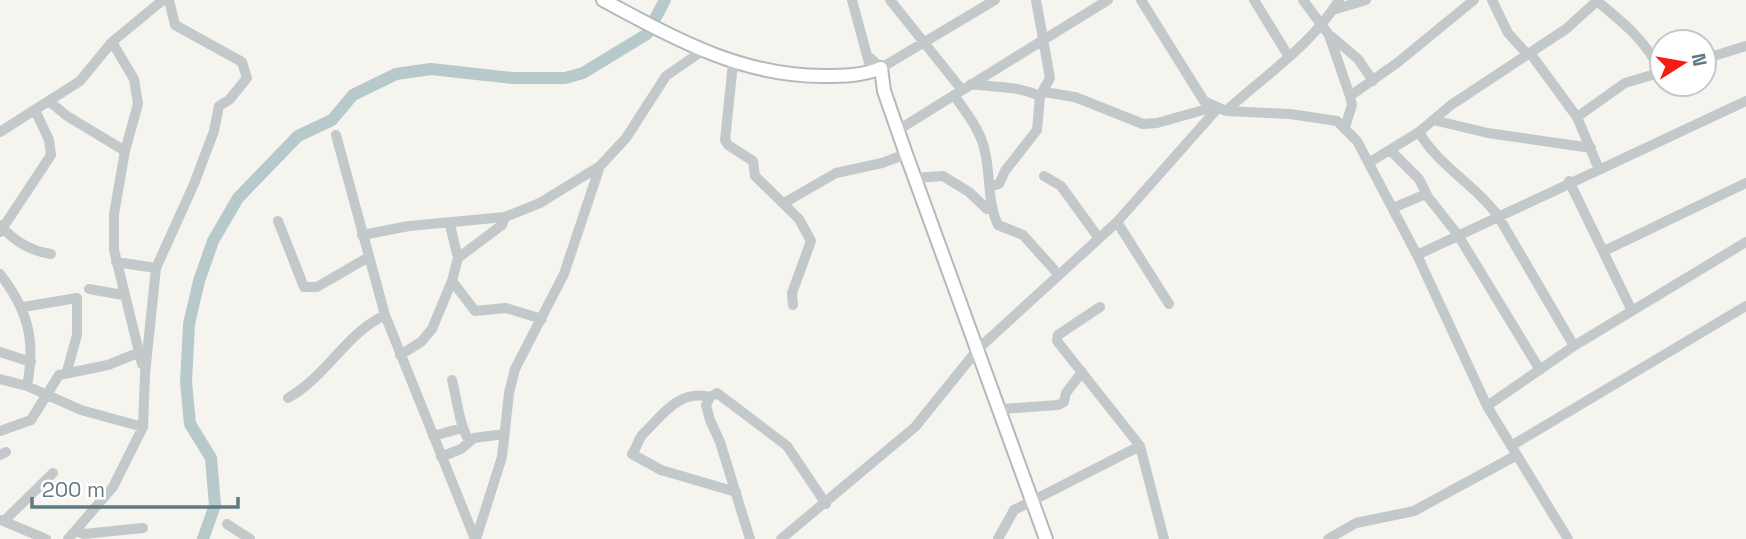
<svg xmlns="http://www.w3.org/2000/svg" width="1746" height="539" font-family="'Space Grotesk',sans-serif">
	<style>
		.lines { fill: none; stroke-linecap: round; stroke-linejoin: round }
		.river { stroke: #b7c9cb; stroke-width: 12 }
		.major-casing { stroke: #b4babc; stroke-width: 16 }
		.minor { stroke: #c3c8ca; stroke-width: 10 }
		.major { stroke: #fff; stroke-width: 12 }
	</style>
	<rect width="100%" height="100%" fill="#f5f4ef"/>
	<g class="lines">
		<path class="river" d="M203,539L215,505L211,458L190,424L186,382L189,324L199,281L213,241L238,198L298,136L332,120L353,95L396,74L431,69L512,78H565L583,73L647,34L665,0"/>
		<defs>
			<path id="major" d="M603,0C674,38 740,76 823,76C843,76 862,76 881,68L884,91L906,154L1046,539"/>
		</defs>
		<use href="#major" class="major-casing"/>
		<path class="minor" d="M852,0L869,63
			M890,0L962,90
			M1141,0L1204,101L1226,111L1290,114L1337,121L1357,141L1417,255L1487,406L1568,539
			M1254,0L1289,57
			M1303,0L1329,35L1350,96L1352,105L1345,127
			M1492,0L1508,33L1528,55
			M1597,1C1624,23 1646,41 1661,72
			M1333,10L1366,0
			M1331,36L1358,59L1373,81
			M112,42L134,79L138,104L125,151L114,214V250L142,364
			M1530,53L1577,117L1598,167
			M869,57L881,68L995,0
			M1704,59L1746,46
			M733,63L725,140L728,145L753,161L755,176L799,219L811,241L792,293L793,305
			M971,84C997,88 1016,85 1040,96
			M1044,92L1075,97L1143,124L1157,123L1214,107
			M954,95C966,113 981,130 985,152C991,177 987,202 998,225L1023,235L1059,275
			M1350,96L1397,63L1474,0
			M50,102L67,116L125,151
			M1226,111C1264,76 1312,45 1339,0
			M1577,117L1625,83L1662,72
			M1433,120L1488,133L1591,148
			M898,130L1108,0
			M0,132L80,81L112,42L163,0
			M1419,132C1439,167 1475,184 1498,216L1574,346
			M336,135L385,315L475,539
			M1390,150L1419,179L1428,197L1458,235L1540,370
			M1370,162L1419,132L1451,105L1566,29L1598,0
			M1044,176L1061,186L1098,237
			M915,178L943,176L969,192L987,209L990,208
			M1569,181L1632,311
			M992,186L999,184L1005,171L1037,130L1040,96L1050,78L1036,0
			M784,203L836,173L882,163L906,154
			M1393,208L1426,194
			M278,221L304,287H317L367,258
			M1117,222L1169,304
			M0,225C14,241 30,251 51,254
			M0,232L51,155L49,140L35,110
			M362,235L409,226L505,217L540,203L600,166L626,138L666,76L702,51
			M1604,251L1746,183
			M1417,255L1746,101
			M458,258L502,225L505,217
			M116,262L156,268
			M0,274C28,310 36,340 27,386
			M452,281L475,311L506,308L542,319
			M89,289L123,295
			M23,307L77,298V335L67,371
			M1100,307L1058,335L1057,341L1140,446L1164,539
			M0,352L31,362
			M400,355L421,342L432,329L452,281L458,258L450,225
			M0,379L27,386L81,410L143,427
			M452,380C457,399 459,424 469,441
			M710,397L706,405L710,420L720,442L750,539
			M288,398C328,375 345,334 385,315
			M1487,406L1574,346L1746,242
			M1000,409L1058,405L1064,402L1066,393L1082,372
			M0,431L31,420L59,375L108,365L140,352
			M433,436L462,428
			M1511,446L1746,306
			M0,455L6,452
			M441,457L461,449L474,438L504,434
			M736,492L661,470L632,454C637,448 638,439 643,434C662,416 678,389 710,397L717,393L787,446L826,504
			M1,520L46,539
			M4,521L53,473
			M227,524L250,539
			M76,531L84,534L143,528
			M68,539L113,487L143,427L145,374L156,268L194,184L214,131L219,106L229,100L247,78L242,62L175,25L169,0
			M476,539L502,457L509,393L515,369L564,274L600,166
			M781,539L915,427L978,349L1117,222L1217,109
			M998,539L1014,510L1140,446
			M1328,539L1356,523L1414,511L1517,455"/>
		<use href="#major" class="major"/>
	</g>
	<g transform="translate(1683 63) rotate(79)"><circle r="33" fill="#ffffff" stroke="#bfcace" stroke-width="2"/>
	<path d="M0-5L12 26L0 18L-12 26Z" fill="#f41d10"/>
	<text y="-10" font-size="19" font-weight="bold" text-anchor="middle" fill="#607a84">N</text>
	</g>
	<path d="M32 497v10h206v-10" fill="none" stroke="#607a84" stroke-width="3.5"/>
	<text x="42" y="497" font-size="21" fill="#607a84" stroke="#ffffff" stroke-width="5" paint-order="stroke">200 m</text>
</svg>
